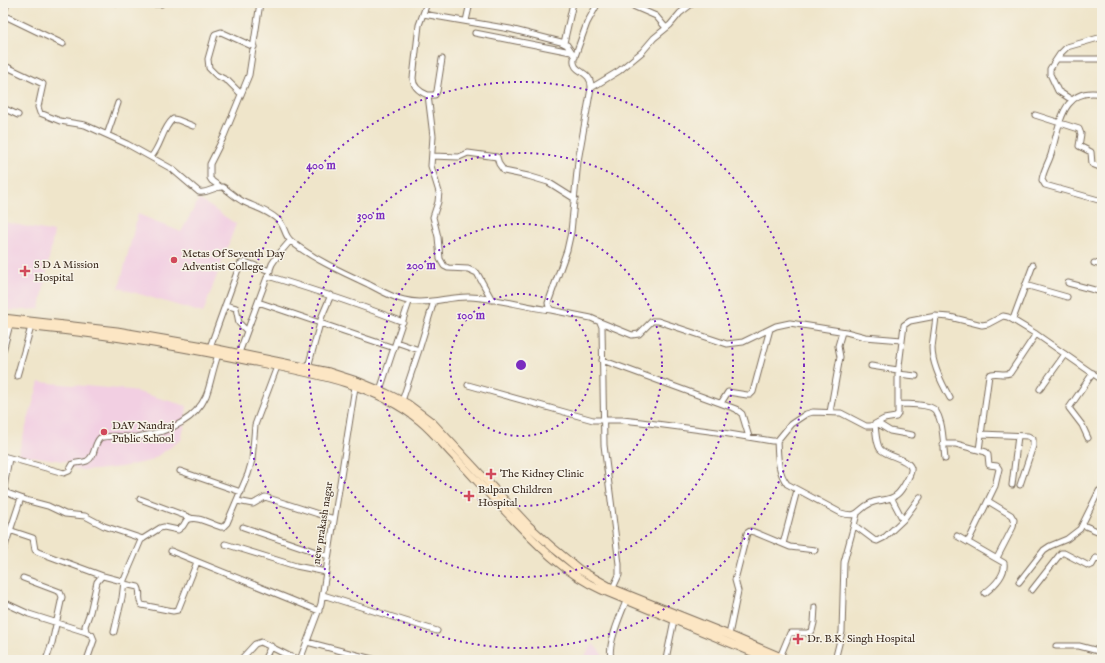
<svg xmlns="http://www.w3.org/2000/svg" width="1105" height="663" font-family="'IM FELL English',serif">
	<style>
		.built { fill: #f2cfe2 }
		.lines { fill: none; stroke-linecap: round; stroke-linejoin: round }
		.street-casing { stroke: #7a6b5a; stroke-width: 7 }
		.secondary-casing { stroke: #7a6b5a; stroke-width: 9 }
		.street { stroke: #fff; stroke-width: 5 }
		.secondary { stroke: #fce6c4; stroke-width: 7 }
		.ring { fill: none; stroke: #7b2cbf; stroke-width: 2; stroke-dasharray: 2 4 }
		.poi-dot { fill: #d1495b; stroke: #f7f3e8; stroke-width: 1.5 }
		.labels { text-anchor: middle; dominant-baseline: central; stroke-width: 3; stroke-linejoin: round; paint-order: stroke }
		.poi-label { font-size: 11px; fill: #3b2a1e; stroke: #f7f3e8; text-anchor: start }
		.street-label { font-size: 11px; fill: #3b2a1e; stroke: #f7f3e8 }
		.centre { fill: #7b2cbf; stroke: #f7f3e8; stroke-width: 2 }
		.ring-label { font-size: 12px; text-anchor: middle; font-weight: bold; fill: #7b2cbf; stroke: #f7f3e8; stroke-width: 3; stroke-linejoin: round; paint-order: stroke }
	</style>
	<rect width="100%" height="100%" fill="#f7f3e8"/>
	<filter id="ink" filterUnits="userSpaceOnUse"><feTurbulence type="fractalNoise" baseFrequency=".025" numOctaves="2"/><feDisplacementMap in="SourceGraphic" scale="8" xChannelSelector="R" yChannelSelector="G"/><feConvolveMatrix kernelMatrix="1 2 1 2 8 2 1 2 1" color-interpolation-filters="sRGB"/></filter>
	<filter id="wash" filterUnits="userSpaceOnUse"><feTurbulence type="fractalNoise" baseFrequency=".012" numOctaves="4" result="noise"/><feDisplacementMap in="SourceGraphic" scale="16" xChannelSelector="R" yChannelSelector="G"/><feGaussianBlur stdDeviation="0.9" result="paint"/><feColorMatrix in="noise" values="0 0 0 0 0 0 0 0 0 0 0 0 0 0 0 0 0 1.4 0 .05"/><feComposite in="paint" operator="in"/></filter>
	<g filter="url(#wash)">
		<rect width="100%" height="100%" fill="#efe5ca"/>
		<path class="built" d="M199,199L236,224L203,313L119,288L138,214L181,232Z
			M3,222L54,232L40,309L3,311Z
			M39,382L131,390L187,406L185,424L181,440L150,461L121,467L96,470H81L70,467L69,462L18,454Z
			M593,644L607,660H582Z"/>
	</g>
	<g filter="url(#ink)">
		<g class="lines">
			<defs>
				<path id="street" d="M118,3L161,4
					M427,3L419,25L413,78C413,87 420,92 428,95L433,136L431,166L439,192L438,202L433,217L438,237L440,259L444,266L448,268L468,269L477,273L492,300
					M598,3L587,23L574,59C572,74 592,69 591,88L578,161L571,232L567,250L548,303L549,307L551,310L591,318L600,322L602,327L604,445L619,564V575L612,590
					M626,3L656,16L666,28
					M423,14L510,29L561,42L567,45L575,57
					M3,15L63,44
					M3,15L7,3
					M466,21L470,3
					M475,33L571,52
					M564,43L573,3
					M1057,59H1102
					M3,65L43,84L38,107L40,113L60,121L85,125L127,144L172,169L199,192C208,194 214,186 223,187C229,191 235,197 242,201C254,207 267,210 277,219C286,226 283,234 291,241C311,258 344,273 368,284C379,290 391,297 404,300C426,306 448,296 470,297C497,298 524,307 551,310
					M591,88L619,71L642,52L654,38L670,25L680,13L693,3
					M241,94L228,81L216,75L209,68L208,59L215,34L221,32L254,47
					M1102,94C1063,86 1060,123 1052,151C1050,161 1043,170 1042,180L1045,185L1102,201
					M428,95H435L437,91L442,59
					M1072,100L1058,91L1050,74V69L1060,54L1067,47L1102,37
					M3,108L18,115
					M1035,115L1079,129L1081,134L1079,146L1091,152L1092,164L1102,168
					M107,135L118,103
					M432,156L459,157L468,153L497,157L499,164L504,171L528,176L548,182L575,199
					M151,157C161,146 162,129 173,119L178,120L193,126
					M219,186L212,181L210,178V164L224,136L249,75L260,3
					M1094,263L1102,265
					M268,276C314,290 358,304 403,322
					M1068,283L1102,292
					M1025,285L1067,297
					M258,302L394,348
					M225,305L236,308L239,323L247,331
					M936,316C935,327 933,338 932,348C932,365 942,384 950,398
					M1013,319L1033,265
					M600,322L632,335L639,334L652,321H658L727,344L743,342L776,326L790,323L846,332L865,337L902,340
					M396,342L419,350
					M210,347L240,264L245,262L270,271
					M3,351L10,324
					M239,353L272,264L278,255L290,241
					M602,360L736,409L742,414L749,437
					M871,366L898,370
					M308,367L322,316L331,295
					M898,374L916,376
					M17,376L31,327
					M468,385L593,420H622L641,422L717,432L772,441H777L791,424L806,414L813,412L841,413L866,426H871L884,419L896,417L898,414V374L904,325L910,321L936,316L950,317L982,325L988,324L1003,316L1008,317L1036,334L1102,380
					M1040,389L1065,354
					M380,390L409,302
					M402,401L419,350L434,301
					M721,403L728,392L747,395H750L753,392L770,329
					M898,404C908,404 920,404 930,407C944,411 943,445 945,459
					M830,412L840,357L838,346L842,332
					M877,423L890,431L912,435
					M981,434L1028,436L1033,439V446L1020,485
					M1088,438L1082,425L1069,408L1093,373
					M777,441C778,455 777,471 787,484L841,513C860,519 857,509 871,503C875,501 879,501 883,500C896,498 900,493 906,482C908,478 912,473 911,468C908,458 887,457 880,449C876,443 876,432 875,425
					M943,444H956L986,452L988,455L989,465L997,466L999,469L995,486L968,542
					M979,450L989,375C995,371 1003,376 1010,373L1036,334
					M3,456L64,473L69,471L73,464C77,462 82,463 87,461C96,456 93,445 100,438C111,434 125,438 137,437C163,433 194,423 206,396C211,383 213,368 218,355
					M9,458L4,488L7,493L29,501L48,506L65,514L85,516L104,526L143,539
					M180,471L241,492
					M1012,485L1018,436
					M140,499L191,518
					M237,501L253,504L265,497L334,519
					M988,501L1011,515L1014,520L1013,527L997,558
					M903,520L920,497
					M854,525L874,540L877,541L885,537L903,520L892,499
					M1083,525L1102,533
					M243,527L328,556
					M3,528L33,538L35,550L38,552L103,576
					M957,536L1004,563C1006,575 994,586 985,593
					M225,544L296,566L326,572
					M783,544L797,490
					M171,551L319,611
					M3,552L21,498
					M23,578L60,592L62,597L52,643L46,660
					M1019,582L1044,550L1050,546L1067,539L1080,529L1099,491L1102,489
					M124,584L138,587C142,593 137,600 142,605L173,611L178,610L197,562
					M1032,590L1061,553H1064L1089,566L1092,565L1096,558L1102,559
					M323,595L437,631
					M3,602L29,614L86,632
					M114,632L122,598L124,582
					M729,635L738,591L735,580L747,533L750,531L754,532L790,547L815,550
					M307,642L376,660
					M1056,646H1079L1102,652
					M243,657L255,644L261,642L289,656L301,660
					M780,657L790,633H807L812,631L814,623L815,607
					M666,659L674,620
					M87,660L94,640L92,635L86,632L85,626L90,612L97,582L101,577L103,576L122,581L124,580L141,540L160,528L164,527L178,530L183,526L186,521C195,514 210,524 221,527H223L227,523L248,474L252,460L255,425L278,364
					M264,660L271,646
					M300,660L321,604L355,387
					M612,660C605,649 622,611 627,599
					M835,660L842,632L844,562L857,514"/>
				<path id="secondary" d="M3,318L117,331L198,345L329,372L357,381L386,393L408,404L432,422L528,525L552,547L580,570L614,589L729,635L788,660
					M3,324C83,331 162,343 240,359C300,371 372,381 420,421C431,430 441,442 451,453C470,473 488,493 507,513C536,543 563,573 602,590L771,660"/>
			</defs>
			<use href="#street" class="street-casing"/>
			<use href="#secondary" class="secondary-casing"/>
			<use href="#street" class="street"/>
			<use href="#secondary" class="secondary"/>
		</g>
	</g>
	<g class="ring">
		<circle cx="521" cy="365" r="71"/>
		<circle cx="521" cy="365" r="141"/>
		<circle cx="521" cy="365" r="212"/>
		<circle cx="521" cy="365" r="283"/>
	</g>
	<g class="poi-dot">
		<circle cx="174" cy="260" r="4"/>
		<path d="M23 265h4v4h4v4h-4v4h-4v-4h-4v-4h4z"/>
		<circle cx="104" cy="432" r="4"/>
		<path d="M489 468h4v4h4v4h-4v4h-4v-4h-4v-4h4z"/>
		<path d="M467 490h4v4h4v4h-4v4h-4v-4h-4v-4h4z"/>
		<path d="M796 633h4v4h4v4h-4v4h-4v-4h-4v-4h4z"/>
	</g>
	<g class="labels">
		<g class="poi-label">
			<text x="182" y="254">Metas Of Seventh Day<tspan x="182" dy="13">Adventist College</tspan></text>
			<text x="34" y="265">S D A Mission<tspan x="34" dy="13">Hospital</tspan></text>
			<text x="112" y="426">DAV Nandraj<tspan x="112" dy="13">Public School</tspan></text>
			<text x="500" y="474">The Kidney Clinic</text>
			<text x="478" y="490">Balpan Children<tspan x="478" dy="13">Hospital</tspan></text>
			<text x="807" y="639">Dr. B.K. Singh Hospital</text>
		</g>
		<g class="street-label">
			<text transform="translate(323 523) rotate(-81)">new prakash nagar</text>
		</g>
	</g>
	<circle cx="521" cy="365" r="6" class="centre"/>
	<g class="ring-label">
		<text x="321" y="169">400 m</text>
		<text x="371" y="219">300 m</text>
		<text x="421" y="269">200 m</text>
		<text x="471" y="319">100 m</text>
	</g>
	<rect width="1105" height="663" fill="none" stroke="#f7f3e8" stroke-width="16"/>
</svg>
